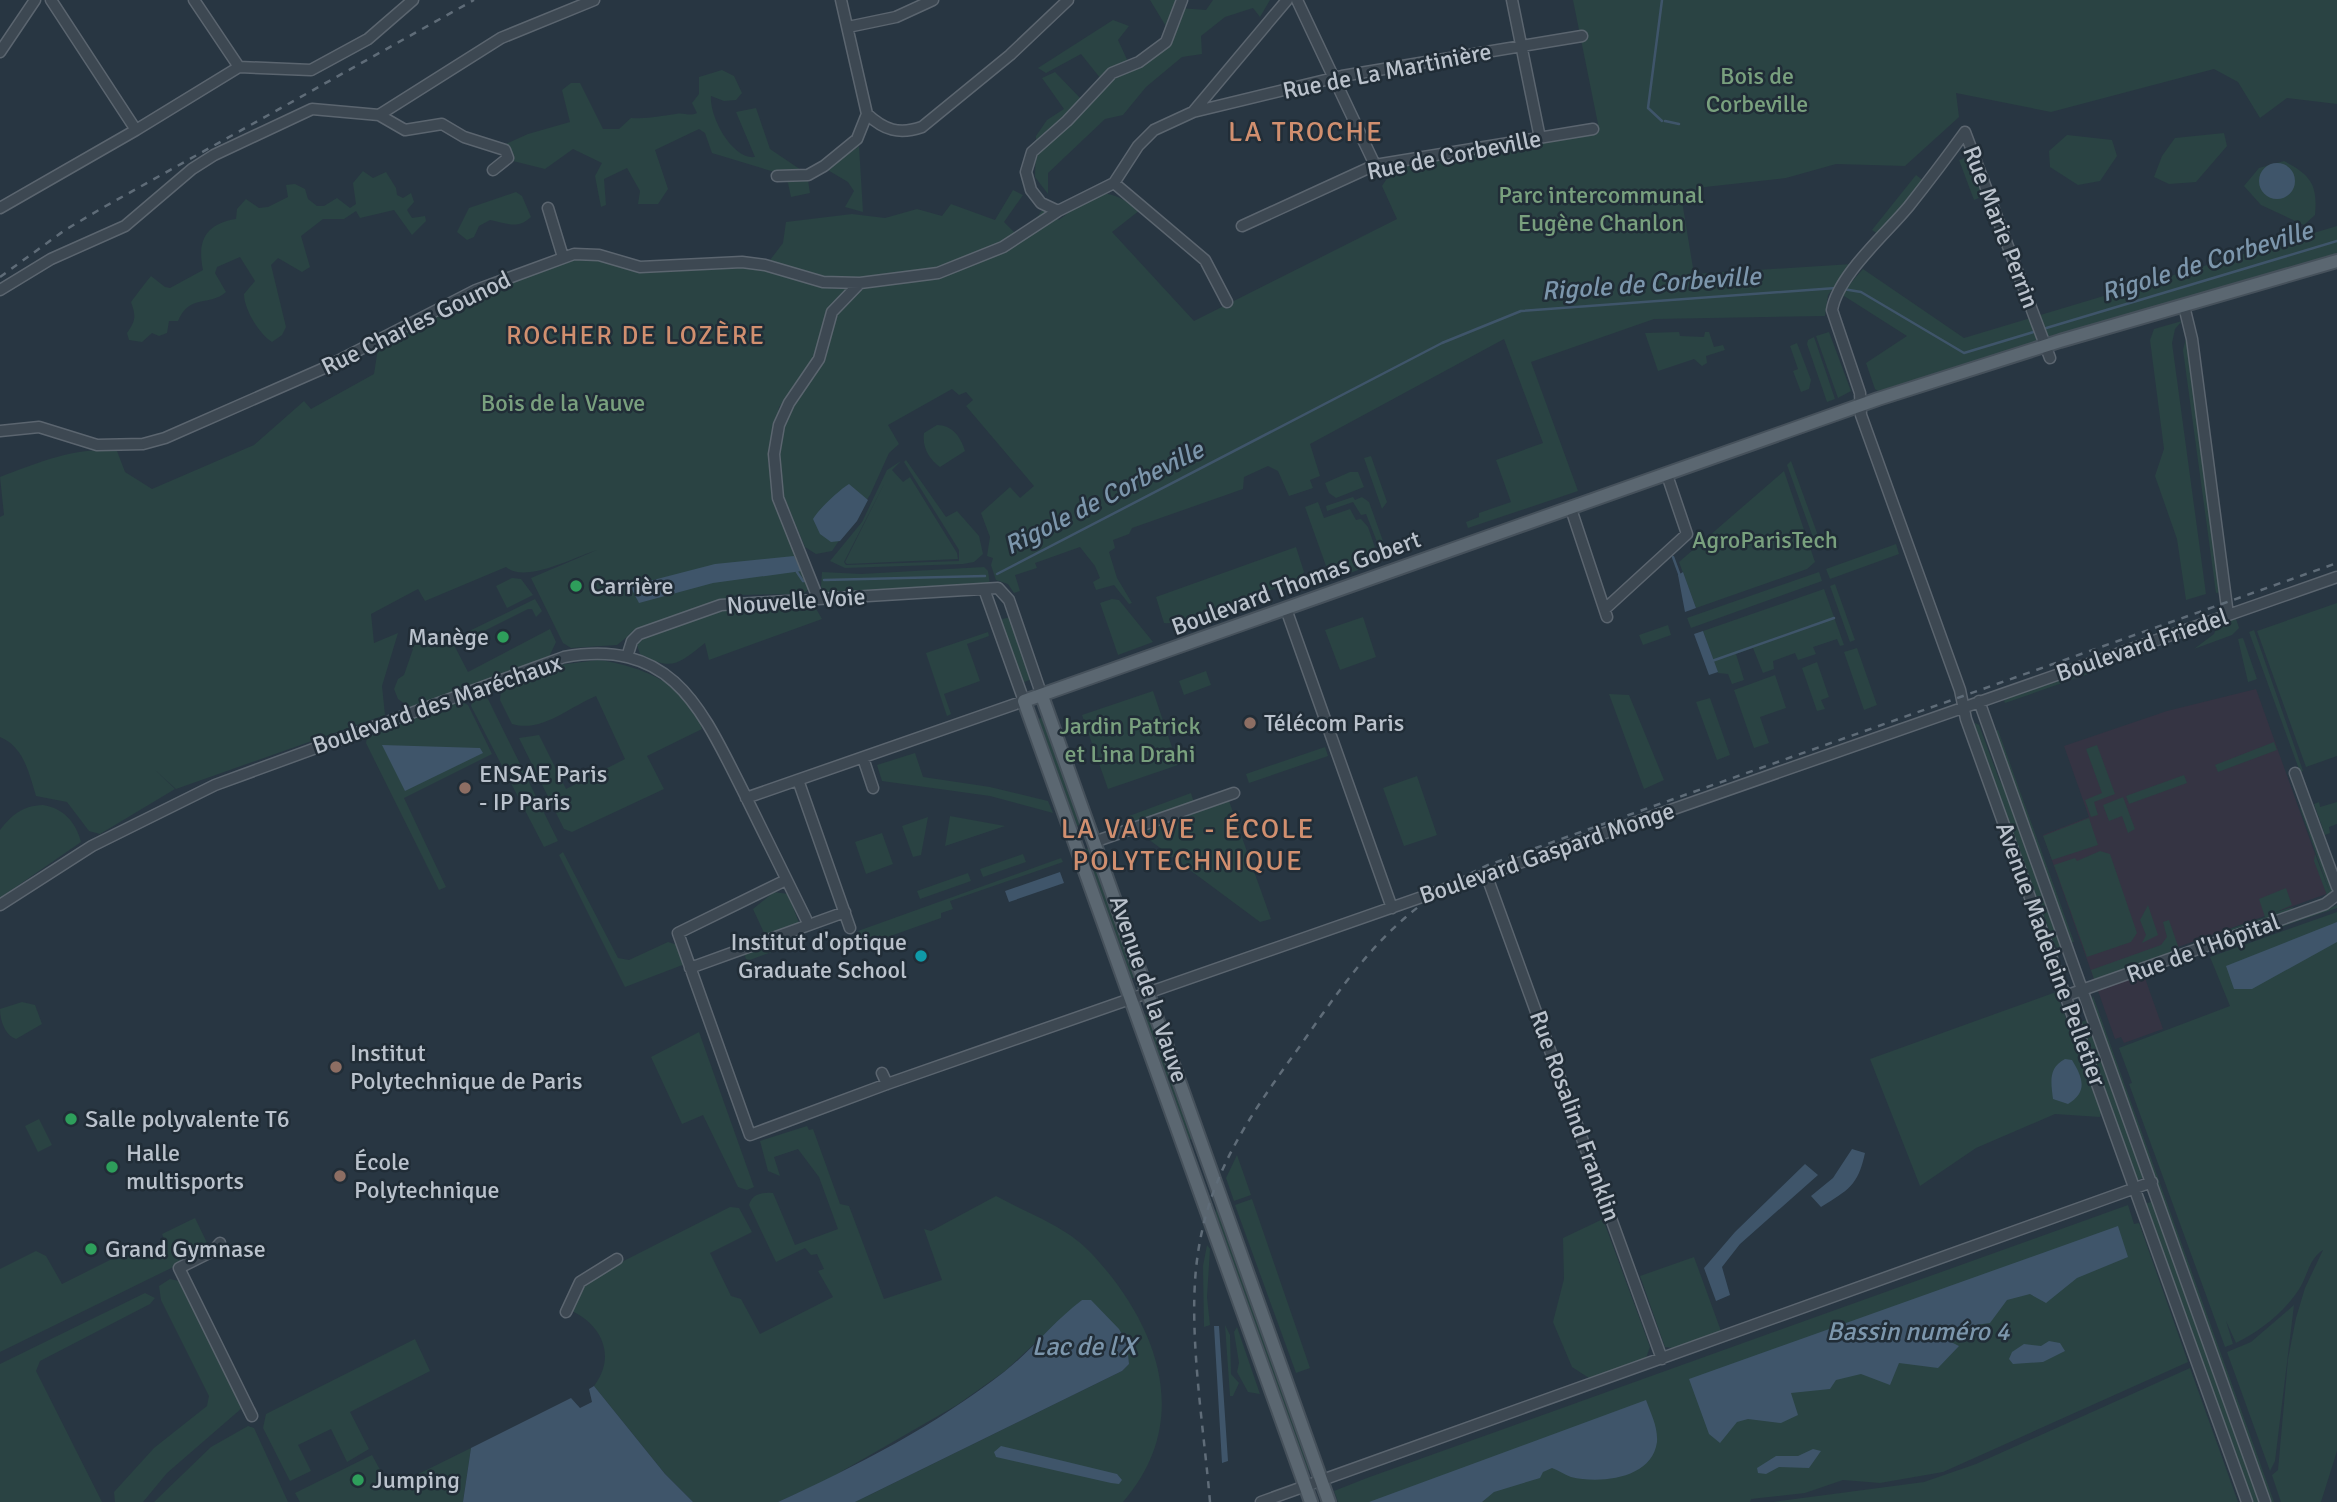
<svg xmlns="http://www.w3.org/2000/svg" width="2337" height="1502" font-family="Signika,sans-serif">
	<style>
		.medical { fill: #353443 }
		.green { fill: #2a4343 }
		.water { fill: #3f556a }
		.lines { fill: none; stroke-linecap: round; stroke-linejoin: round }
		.stream { stroke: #3f556a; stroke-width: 2.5 }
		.minor-casing { stroke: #5b656f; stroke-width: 13 }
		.major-casing { stroke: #46515b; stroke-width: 16 }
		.minor { stroke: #3d4852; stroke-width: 10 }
		.major { stroke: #5b6771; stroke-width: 12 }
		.rail { stroke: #5f6c78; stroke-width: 2.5; stroke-dasharray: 7 7; stroke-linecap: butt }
		.leisure-dot { fill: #2e9e5b; stroke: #212d37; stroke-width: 2.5 }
		.education-dot { fill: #8d6e63; stroke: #212d37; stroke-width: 2.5 }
		.culture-dot { fill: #0f9aa8; stroke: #212d37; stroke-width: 2.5 }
		.labels { text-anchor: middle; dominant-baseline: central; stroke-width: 5; stroke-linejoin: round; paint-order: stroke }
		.street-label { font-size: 24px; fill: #bac2cc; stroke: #212d37 }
		.park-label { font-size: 24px; fill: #79a07e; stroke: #212d37 }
		.poi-label { font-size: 24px; fill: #bac2cc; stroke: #212d37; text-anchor: start }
		.water-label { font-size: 26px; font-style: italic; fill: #7c96ac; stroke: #212d37 }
		.neighbourhood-label { font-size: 26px; letter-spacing: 2px; fill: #d18f6f; stroke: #212d37 }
		.quarter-label { font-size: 28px; letter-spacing: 2px; fill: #d18f6f; stroke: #212d37 }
	</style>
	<rect width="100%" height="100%" fill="#283642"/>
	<path class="medical" d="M2256,689L2329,893L2139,961L2163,1029L2124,1043L2121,1037L2115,1039L2043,835L2089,817L2064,746L2167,711Z"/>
	<path class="green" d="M1150,0H1181L1179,8L1206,10L1213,0H1270L1260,17L1253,8L1225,17L1201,36L1202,54L1182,57L1146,87L1123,115L1105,119L1048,173V194L1035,177L1036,136L1047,120L1064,109L1042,78L1055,72L1082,100L1101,79L1081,54L1046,73L1038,68L1113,20L1129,26L1118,40L1130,66L1170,33Z
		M1573,0H2337V104L2287,98L2260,118L2238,82L2214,69L2051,112L1956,93L1959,117L1905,166L1836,164L1786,178L1705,187L1681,195L1694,274L1852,264L1828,295L1825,316L1654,319L1531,362L1578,491L1468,528L1466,522L1479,517V513L1511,502L1496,460L1543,443L1504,339L1310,444L1320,476L1310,480L1313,488L1289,496L1278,471L1268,466L1244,477L1243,489L1132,528L1129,534L1113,540L1115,548L1109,552L1117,578L1132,603L1129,604L1114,585L1096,590L1093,582L1100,578L1095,566L1080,547L1035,563L1037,568L1015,575L1020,591L1014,593L1008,584L996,580L991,565L993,558L987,556L990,537L981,513L1010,487L1020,498L1034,486L966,406L973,400L966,392L959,395L952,389L888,425L899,444L889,453L870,495L832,551L816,554L805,547L779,485L777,460L782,426L813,372L779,407L768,463L810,588L803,594L737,595L637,629L617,645L571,648L563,643L531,578L597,550C575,557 524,584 506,567L425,601L418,589L371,614L374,643L398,633L382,686L385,715L176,789L154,769L175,789L100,834L89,831L67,802L36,796C29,773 24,747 0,737V517L4,515L0,477C38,463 77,446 117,451L125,472L152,489L254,445L304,401L311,409L374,374L378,348L436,312L449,314L469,304L466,295L558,262L587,256L640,269L743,265L764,268L783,243L786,222L852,214L885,218L917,209L942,216L951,204L995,220L1013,190L1023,195L1004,222L1016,234L1029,228L1044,208L1059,220C1093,193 1101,182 1140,210L1112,232L1194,321L1397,219L1382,186L1388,177L1386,168L1596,131L1598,124Z
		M722,70L734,76L742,93L736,100L724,101L711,96C709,116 732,160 755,157L736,112L756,108L770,149L807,174L810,193L791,197L788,183L781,174L712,153L705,133L699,129L655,150L668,189L658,204H638L640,191L627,168L604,179L606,205L601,207L595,176L602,163L573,149L545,169L509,160L499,147L528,134L570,122L562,90L571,83H580L603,129H619L631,118C651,119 658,116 676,114C684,112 689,117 697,113L692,103L699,94V77Z
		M2224,133L2227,146L2196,182L2169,184L2154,177L2162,156L2175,138Z
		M2067,135L2112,140L2117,156L2100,181L2078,185L2050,167L2049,151Z
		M859,146L863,212L845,207L854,191L848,182L826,169Z
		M1972,155L1986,195L1974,200L1959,160Z
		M2284,161C2310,175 2318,184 2315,215L2304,225L2261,205L2244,186L2259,168Z
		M363,171L373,178L386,172L396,188L397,195L403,198L411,193L414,202L407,210L412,218L425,216L426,221L412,235L394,210L360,218L356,211L344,219H323L301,236L310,267L302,272L278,258L271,265L286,327L282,335L272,342C259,334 244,309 244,294L255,281L240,257L217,267L215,273L226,292C209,307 190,293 178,321H169L167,333L159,336L152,333L142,342L129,340L127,333C136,320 136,316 131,302C137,294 146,282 151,276L165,287L170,288L203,270C197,241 205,224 236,219L237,209L246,199L259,208L268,207L288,197L286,185L295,184L305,189L308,199L317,206H324L337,198L350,208L356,204L353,183Z
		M1916,175L1925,182L1882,237L1872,230Z
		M516,192L522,196L531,217C517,230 507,223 490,220L479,226L474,237L467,240L457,232L469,208Z
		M2337,226V255L1878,391L1875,389L1866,363L1907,336L1841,294L1863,269L1964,338Z
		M2182,321L2175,329L2172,343L2206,594L2186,600L2177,539L2155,476L2164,449L2150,340L2154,329Z
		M1679,332L1680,336L1704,337L1705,332H1709L1714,347L1723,345L1725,350L1706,356L1707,363L1702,366L1694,359L1658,371L1645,333Z
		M1829,332L1851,391L1838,398L1816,336Z
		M1814,337L1835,399L1827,402L1807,344L1808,340Z
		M2186,338L2222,592L2216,593L2183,350Z
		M1797,343L1811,380L1809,389L1801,392L1793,371L1798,369L1790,346Z
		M937,425C952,425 961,437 965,451L940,467C929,459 922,447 924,433Z
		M1371,456L1387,502L1382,509L1364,458Z
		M906,460L946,517L957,511L979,536L983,554L974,562L963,564L845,568L830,561L862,522L887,470L901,461L892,470L903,482L910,477L957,553L958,559L847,564L845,562L884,484L844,562L846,565L959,561V550L904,462Z
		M1791,461L1820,541L1815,543L1787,465Z
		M1784,471L1815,562L1807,569L1696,608L1679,562Z
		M1350,472H1358L1364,487L1336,498L1329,493L1325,483Z
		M1353,497L1355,500L1362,497L1369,502L1388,555L1383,557L1366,514L1361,515L1353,502L1327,511L1326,506Z
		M1318,502L1324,518L1350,509L1356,520L1361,519L1368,527L1380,562L1331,580L1305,507Z
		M1896,544L1899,554L1830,579L1826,569Z
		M1296,547L1304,572L1300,579C1275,588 1183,627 1164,623L1156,597Z
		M984,567L988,571L990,585L829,594L821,587L822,572L861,574Z
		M1819,572L1822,581L1691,628L1687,618Z
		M512,578L521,579L533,595L507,608L496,586Z
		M1835,584L1855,640L1850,642L1830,586Z
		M1824,589L1844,645L1840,646L1837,639L1813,647L1816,654L1798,660L1795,653L1773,661L1774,669L1763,673L1753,648L1736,654L1744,680L1732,684L1728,674L1718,673L1703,631Z
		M535,599L542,611L536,617L532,609H528L466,640L463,634Z
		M1112,599L1119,600L1153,642L1118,655L1100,603Z
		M2337,603V756L2306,767L2257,631Z
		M814,605L822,619L709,660L705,643C677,665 672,671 640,654L637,645L644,637L729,609Z
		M2235,616L2239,628L2232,635L2194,649L2214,634L2219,621Z
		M1010,617L1032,679L1022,683L999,620Z
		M1363,617L1376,657L1340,670L1325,630Z
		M1668,625L1671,635L1643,645L1639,635Z
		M550,629L556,642L549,657L412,709L398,699L394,689L398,679L404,675L413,649L408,645L412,636L454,645L468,672Z
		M2254,630L2303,771L2300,772L2249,632Z
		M988,632L989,636L967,644L980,681L944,694L951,714L947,716L926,653Z
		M2243,638L2257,679L2248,682L2238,639Z
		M1857,648L1877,705L1864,710L1844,652Z
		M2112,659L2114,665L2005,703L2004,700Z
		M598,660C637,665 693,685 702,729L647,756L664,789L572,832L564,829L519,738L539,735L566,789L625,759L596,696C569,707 542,733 512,724L500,700L501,690L559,665Z
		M1817,662L1829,697L1821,700L1825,709L1817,711L1802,668Z
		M1206,671L1211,685L1184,695L1179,681Z
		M1775,675L1786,708L1760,717L1769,743L1754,748L1734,690Z
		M475,691L488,699L558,841L544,847L471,706Z
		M1153,691L1178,765L1108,789L1082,715Z
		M1609,694L1629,695L1664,780L1644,789Z
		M1710,698L1730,755L1717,760L1696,702Z
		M459,701L468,705L492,754L404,798L446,887L439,890L366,743L367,737Z
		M1045,717L1083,824L1073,827L1034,720Z
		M1975,723L1979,725L1999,779L2009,796L2062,946L2057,948L2053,941L1974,728Z
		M1998,730L2074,942L2069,943L1994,732Z
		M2274,742L2277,750L2218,772L2215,765Z
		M2097,745L2115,794L2094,802L2098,815L2091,817L2085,800L2102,793L2086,749Z
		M1325,747L1328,756L1249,783L1246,774Z
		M915,753L923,777L990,787L1048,801L1053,813L990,796L882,781L877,765Z
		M2184,775L2187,783L2129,804L2126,796Z
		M1417,776L1437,835L1404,846L1383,788Z
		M1191,793L1194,803L1132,825L1129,816Z
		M2123,797L2135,829L2128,833L2122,816L2109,821L2103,805Z
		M1229,801L1271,919L1260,922L1140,833Z
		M2319,802L2320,807L2337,802V824L2329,827L2330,833L2325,835L2314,804Z
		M43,805C63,808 76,822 81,842L0,898V830C13,814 22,806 43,805Z
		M2303,806L2333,889L2328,898L2314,861L2315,854L2330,893L2300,808Z
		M950,816L1005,826L945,846Z
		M928,817L921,855L913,857L902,826Z
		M2089,818L2098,845L2052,860L2043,836Z
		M882,833L893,864L866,874L855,842Z
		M1091,847L1138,976L1126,981L1081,851Z
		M2100,851L2110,854L2137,933L2131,942L2087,957L2054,865L2075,858L2077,861Z
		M563,852L618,958L629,960L668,942L678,945L685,964L625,987L559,855Z
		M1023,854L1026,862L983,877L980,869Z
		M1061,858L1063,862L950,901L953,909L941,913V918L882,939L883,945C869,946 864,944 858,931Z
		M968,873L971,881L920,899L917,891Z
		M2286,888L2292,905L2276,912L2293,907L2291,912L2232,933L2227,930L2265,917L2259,899Z
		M774,892L788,894L799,923L765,935L753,909Z
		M2148,905L2158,935L2142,943L2146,935L2140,920Z
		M2337,905V908L2322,913L2144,974Z
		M2337,912V1451L2321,1502H2281L2272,1475L2278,1470L2288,1359L2296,1318L2305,1288L2323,1250C2310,1258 2308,1273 2301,1286C2287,1310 2261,1331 2236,1343L2226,1321L2233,1344L2225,1347L2129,1084L2132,1083L2119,1048L2230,1006L2210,957Z
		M2169,920L2179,949L2178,952L2095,982L2091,970L2161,945L2167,937L2163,922Z
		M782,938L785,947L747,961L743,952Z
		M2056,992L2101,1110L2100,1117L2055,1114L1976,1148L1920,1186L1870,1059Z
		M2093,996L2274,1502H2270L2091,1004Z
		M22,1002L35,1005L42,1024L16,1039C5,1035 0,1021 0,1009Z
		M1150,1013L1195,1138L1184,1141L1139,1017Z
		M2088,1019L2145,1177L2135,1181L2079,1023Z
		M699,1032L754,1187L747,1190L738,1187L703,1115L682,1124L651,1057Z
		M39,1119L52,1145L38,1152L25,1126Z
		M807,1126L809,1130L813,1129L840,1204L849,1206L884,1299L942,1280L924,1229L931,1231L996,1196C1027,1213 1068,1227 1092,1254C1158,1325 1194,1420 1123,1502H855L1122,1371L1129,1364C1126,1328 1109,1321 1082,1300L1005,1371L957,1405L825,1481L778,1502H693L665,1474L594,1386C616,1357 603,1326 572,1311L578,1292L592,1277L730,1207L739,1208L752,1232L710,1253L731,1296L741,1299L760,1334L833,1297L818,1271L824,1269L817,1254L811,1255L805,1248L776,1262L749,1205C752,1194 762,1192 773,1193L795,1245L838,1229L819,1177L798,1149L774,1157L780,1176L768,1171L760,1141Z
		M1237,1155L1251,1195L1234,1201L1226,1178Z
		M1252,1199L1310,1368L1296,1373L1235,1205Z
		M2154,1201L2261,1502H2251L2145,1204Z
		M1217,1204L1314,1468L1302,1473L1213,1224Z
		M2128,1205L2134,1224L2139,1223L2188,1362L1943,1472L1880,1483L1843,1480L1805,1493L1751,1499L1750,1502H1338L1334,1491L1367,1478Z
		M195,1218L210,1249L0,1352V1269L36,1251L46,1256L62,1284L132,1249L136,1255L165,1241L162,1234Z
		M1603,1219L1650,1347L1646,1358L1589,1378L1572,1367L1553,1322L1564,1279L1563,1238Z
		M1207,1245L1210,1249L1207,1297L1210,1325L1204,1327L1203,1266Z
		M1694,1257L1721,1331L1674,1348L1665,1347L1640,1276Z
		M170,1279L179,1281L186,1288L242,1408L167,1473L143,1502H115L114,1492L154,1448L207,1406L209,1396L161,1300L159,1286Z
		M145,1293L155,1298L150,1304L40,1361L36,1371L102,1502H0V1364Z
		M2294,1305L2275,1461L2270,1471L2227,1352L2251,1342Z
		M1225,1325L1230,1335L1231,1374L1239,1383L1233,1396H1230Z
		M1237,1327L1260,1394L1248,1392L1237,1372L1239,1363L1234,1332Z
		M415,1339L430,1371L350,1412L369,1449L347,1462L331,1429L298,1445L311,1471L290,1481L263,1428L266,1414Z
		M2190,1368L2238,1502H1773L1924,1482L1976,1464Z
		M248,1426L254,1428L288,1502H154L211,1447Z
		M471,1448L463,1502H300L295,1493L372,1455L390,1488Z"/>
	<path class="water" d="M2259 181a18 18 0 1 1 36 0a18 18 0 1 1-36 0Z
		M849,484L868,500L857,521L840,541L831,542L820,534L813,519C818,510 839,490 849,484Z
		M794,556L802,571L713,583L639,603L630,586L715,564Z
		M1683,572L1696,608L1685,612L1678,575Z
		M1703,631L1718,672L1709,675L1694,634Z
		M382,745L480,748L483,753L405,791Z
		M1060,872L1064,883L1009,902L1005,891Z
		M2337,922V942L2252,989H2234L2226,966Z
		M2065,1059L2072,1060C2083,1078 2088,1092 2068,1104L2053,1099C2051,1082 2048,1068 2065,1059Z
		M1852,1149L1865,1153C1858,1186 1848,1190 1821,1207L1811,1196L1833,1178Z
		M1805,1164L1818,1175L1740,1244L1722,1267L1730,1295L1716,1301L1704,1268L1735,1232Z
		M2118,1226L2128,1257L2077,1278L2046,1303L2030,1294L2007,1300L1990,1323L1954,1328L1949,1341L1959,1346L1938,1368L1899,1363L1890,1385L1861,1374L1836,1380L1830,1389L1791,1393L1798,1415L1781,1423L1748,1419L1737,1422L1720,1443L1709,1434L1689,1379Z
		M1082,1300H1091L1119,1329L1127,1343L1129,1364L1122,1371L855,1502H778C857,1466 936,1425 1004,1372C1032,1350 1054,1321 1082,1300Z
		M1214,1326H1219L1228,1461L1222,1463Z
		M2049,1341L2060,1343L2065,1351L2043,1362L2013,1364L2009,1359L2012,1352L2024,1344L2041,1346Z
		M594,1386L665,1474L693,1502H463L471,1448L571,1398L580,1408L592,1402L589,1389Z
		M1646,1400C1651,1414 1658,1427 1657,1442C1652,1479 1600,1484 1571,1477C1565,1475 1558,1470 1552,1468L1543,1472L1540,1478L1494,1492L1482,1502H1369Z
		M1001,1446L1117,1474L1122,1480L1119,1484L1111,1483L996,1457L994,1452Z
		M1813,1449L1821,1451L1809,1468L1779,1467L1766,1474L1758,1473L1757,1468L1776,1456H1798Z"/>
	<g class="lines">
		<path class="stream" d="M1662,0L1648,108L1662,121
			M1665,121L1679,124
			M1843,289L1861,292L1964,353L2037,331
			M2043,329L2337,241
			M1673,557L1680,576
			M797,572L803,581H809
			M997,574L1442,343L1521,311L1836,288
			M824,580L985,576
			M1712,661L1834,618"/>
		<defs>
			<path id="minor" d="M51,0L136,130
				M194,0L239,67
				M1297,0L1375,165
				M1512,0L1540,138
				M848,27L896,17L933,0
				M0,52L35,0
				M1193,112L1287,0
				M867,114C884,130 899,135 922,127L1010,55L1068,0
				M379,115L405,130L442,124L464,137L505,150L508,158L493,170
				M1965,132C1947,157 1928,182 1909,206C1886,234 1838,275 1832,310L1860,393L1861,415L1960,690L1966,719L2247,1502
				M1965,132L2050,358
				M777,176L808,175L824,166L857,139L867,114L841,0
				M1114,183L1138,146L1154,130L1193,112L1342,76L1582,36
				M1114,183L1205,260L1227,302
				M0,208L136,130L239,67L311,70L368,39L413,0
				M548,208L563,257
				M1058,211L1041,203L1031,190L1026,172L1032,152L1067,121L1112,73L1139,62L1166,42L1182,0
				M1242,226L1375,165L1593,129
				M0,290L51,259L125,226L192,169L214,155L312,109L379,115L501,38L594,0
				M2184,306L2192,339L2228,615
				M0,431L39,427L97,445L143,444L165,438L322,369L476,290L574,254L599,255L640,267L742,262L765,265L823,282L860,283L938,273L1003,247L1058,211L1114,183
				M1571,509L1607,617
				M818,598L778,498L774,454L779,425L789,403L819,359L832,312L860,283
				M1286,609L1392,908
				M1605,609L1687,534L1667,475
				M627,657L632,641L639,634L721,605L998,588L1009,600L1042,696
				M1979,701L2265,1502
				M863,758L873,788
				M2295,773L2337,887
				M798,780L850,928
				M746,798L1024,701L984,589
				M1094,842L1234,793
				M1486,874L1662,1359
				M786,880L678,933L750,1135L887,1084L2337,577
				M0,905L92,846L215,785L564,657C672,638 701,708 742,789C763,832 785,876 806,919
				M690,968L845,912
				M2065,996L2325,904L2337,895
				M882,1073L887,1084
				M220,1243L213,1251L179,1268L252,1416
				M566,1312L580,1282L617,1259
				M1261,1502L2152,1182"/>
			<path id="major" d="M1042,696L1329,1502
				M1311,1502L1024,701L1878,399L2060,341L2337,261"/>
		</defs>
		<use href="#minor" class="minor-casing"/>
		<use href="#major" class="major-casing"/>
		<use href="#minor" class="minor"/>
		<use href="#major" class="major"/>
		<path class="rail" d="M0,277L65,230L104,207L474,0
			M1210,1502C1204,1430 1189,1339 1196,1269C1205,1178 1248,1118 1300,1046C1356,966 1395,908 1488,865L2337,563"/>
	</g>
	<g class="leisure-dot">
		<circle cx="576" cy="586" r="7"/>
		<circle cx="503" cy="637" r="7"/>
		<circle cx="71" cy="1119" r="7"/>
		<circle cx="112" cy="1167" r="7"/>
		<circle cx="91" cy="1249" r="7"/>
		<circle cx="358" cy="1480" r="7"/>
	</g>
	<g class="education-dot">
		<circle cx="1250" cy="723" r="7"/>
		<circle cx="465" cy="788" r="7"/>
		<circle cx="336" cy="1067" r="7"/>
		<circle cx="340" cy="1176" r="7"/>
	</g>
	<circle class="culture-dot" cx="921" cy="956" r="7"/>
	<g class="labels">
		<g class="street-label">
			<text transform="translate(1387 71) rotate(-11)">Rue de La Martinière</text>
			<text transform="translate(1454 155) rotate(-11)">Rue de Corbeville</text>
			<text transform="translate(2001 227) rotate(69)">Rue Marie Perrin</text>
			<text transform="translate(416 323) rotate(-26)">Rue Charles Gounod</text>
			<text transform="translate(1296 583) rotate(-20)">Boulevard Thomas Gobert</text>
			<text transform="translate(796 601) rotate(-4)">Nouvelle Voie</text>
			<text transform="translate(2142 645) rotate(-19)">Boulevard Friedel</text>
			<text transform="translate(437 704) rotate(-19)">Boulevard des Maréchaux</text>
			<text transform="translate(1547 853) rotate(-19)">Boulevard Gaspard Monge</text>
			<text transform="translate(2203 948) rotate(-20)">Rue de l'Hôpital</text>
			<text transform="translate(2051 954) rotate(70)">Avenue Madeleine Pelletier</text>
			<text transform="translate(1149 989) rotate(71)">Avenue de la Vauve</text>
			<text transform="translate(1575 1116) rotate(70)">Rue Rosalind Franklin</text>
		</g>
		<g class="park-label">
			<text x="1757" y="76">Bois de<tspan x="1757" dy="28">Corbeville</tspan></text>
			<text x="1601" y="195">Parc intercommunal<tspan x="1601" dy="28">Eugène Chanlon</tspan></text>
			<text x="563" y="403">Bois de la Vauve</text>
			<text x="1765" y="540">AgroParisTech</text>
			<text x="1130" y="726">Jardin Patrick<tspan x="1130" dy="28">et Lina Drahi</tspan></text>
		</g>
		<g class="poi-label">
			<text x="590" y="586">Carrière</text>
			<text x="489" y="637" text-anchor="end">Manège</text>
			<text x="1264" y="723">Télécom Paris</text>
			<text x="479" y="774">ENSAE Paris<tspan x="479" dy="28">- IP Paris</tspan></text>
			<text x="907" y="942" text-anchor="end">Institut d'optique<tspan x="907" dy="28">Graduate School</tspan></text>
			<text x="350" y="1053">Institut<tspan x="350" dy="28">Polytechnique de Paris</tspan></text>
			<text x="85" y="1119">Salle polyvalente T6</text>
			<text x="126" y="1153">Halle<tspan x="126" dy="28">multisports</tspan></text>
			<text x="354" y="1162">École<tspan x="354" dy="28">Polytechnique</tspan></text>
			<text x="105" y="1249">Grand Gymnase</text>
			<text x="372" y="1480">Jumping</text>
		</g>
		<g class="water-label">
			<text transform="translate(2207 262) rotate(-17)">Rigole de Corbeville</text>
			<text transform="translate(1651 284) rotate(-4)">Rigole de Corbeville</text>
			<text transform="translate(1104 498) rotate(-27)">Rigole de Corbeville</text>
			<text x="1918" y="1332">Bassin numéro 4</text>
			<text x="1084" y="1347">Lac de l'X</text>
		</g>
		<g class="neighbourhood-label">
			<text x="636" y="336">ROCHER DE LOZÈRE</text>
		</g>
		<g class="quarter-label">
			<text x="1306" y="132">LA TROCHE</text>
			<text x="1188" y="829">LA VAUVE - ÉCOLE<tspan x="1188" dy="32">POLYTECHNIQUE</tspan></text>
		</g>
	</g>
</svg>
